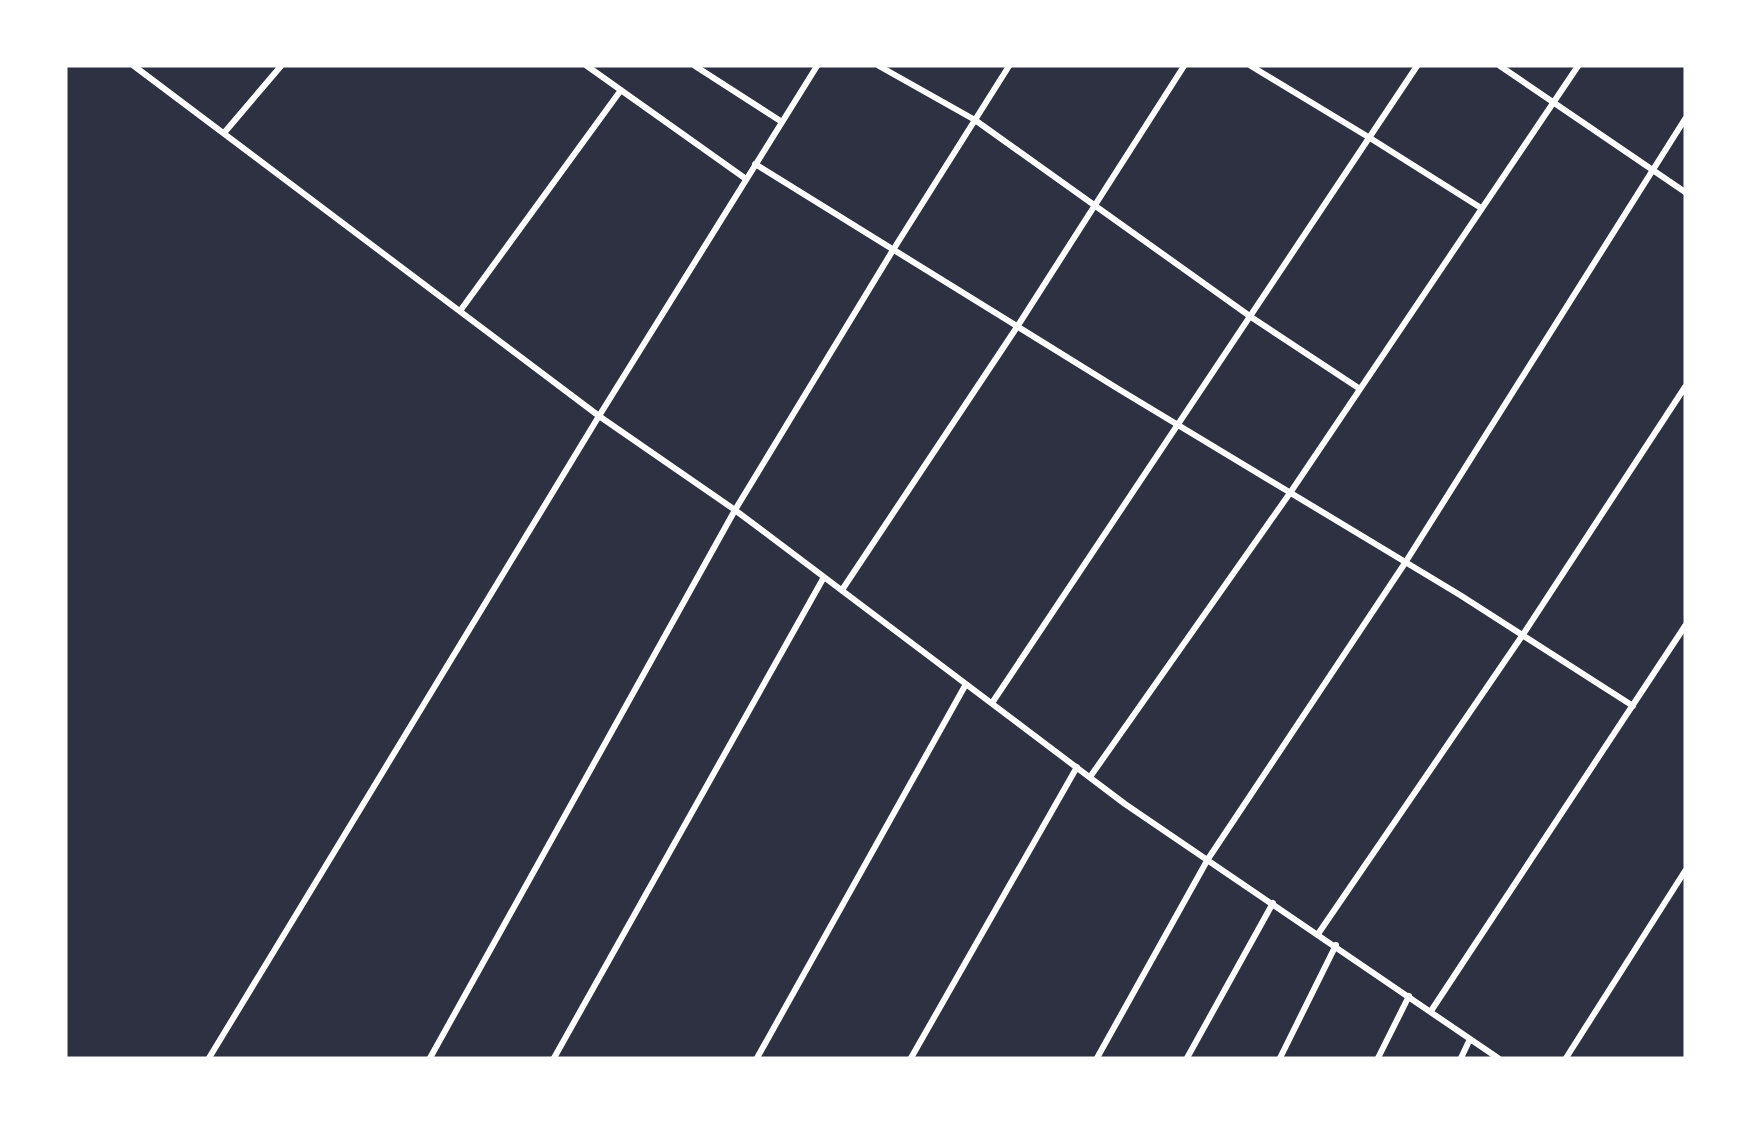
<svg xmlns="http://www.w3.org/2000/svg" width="1751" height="1124" font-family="'Crimson Pro',serif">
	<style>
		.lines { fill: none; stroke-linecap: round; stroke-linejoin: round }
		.minor { stroke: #fff; stroke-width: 6 }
	</style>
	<rect width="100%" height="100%" fill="#2d3142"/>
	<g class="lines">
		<path class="minor" d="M134,66L599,416L735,510L1125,804L1498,1058
			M587,66L746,179
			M695,66L782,122
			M879,66L975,120L1251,317L1360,389
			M1251,66L1370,138L1481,208
			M1500,66L1685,192
			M224,133L281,66
			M755,164L1120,390L1460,595L1633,706
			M460,311L621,90
			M842,590L1017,327L1184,66
			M992,703L1417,66
			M1090,777L1290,493L1578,66
			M1318,934L1522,636L1685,387
			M1431,1011L1685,626
			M209,1058L599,416L817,66
			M430,1058L735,510L893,250L1009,66
			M554,1058L824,577
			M757,1058L966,684
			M911,1058L1077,767
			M1097,1058L1208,859L1405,563L1685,119
			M1187,1058L1273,903
			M1280,1058L1336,945
			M1378,1058L1409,996
			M1461,1058L1470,1039
			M1566,1058L1685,871"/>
	</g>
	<rect width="1751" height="1124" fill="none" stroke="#ffffff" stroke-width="135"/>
</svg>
